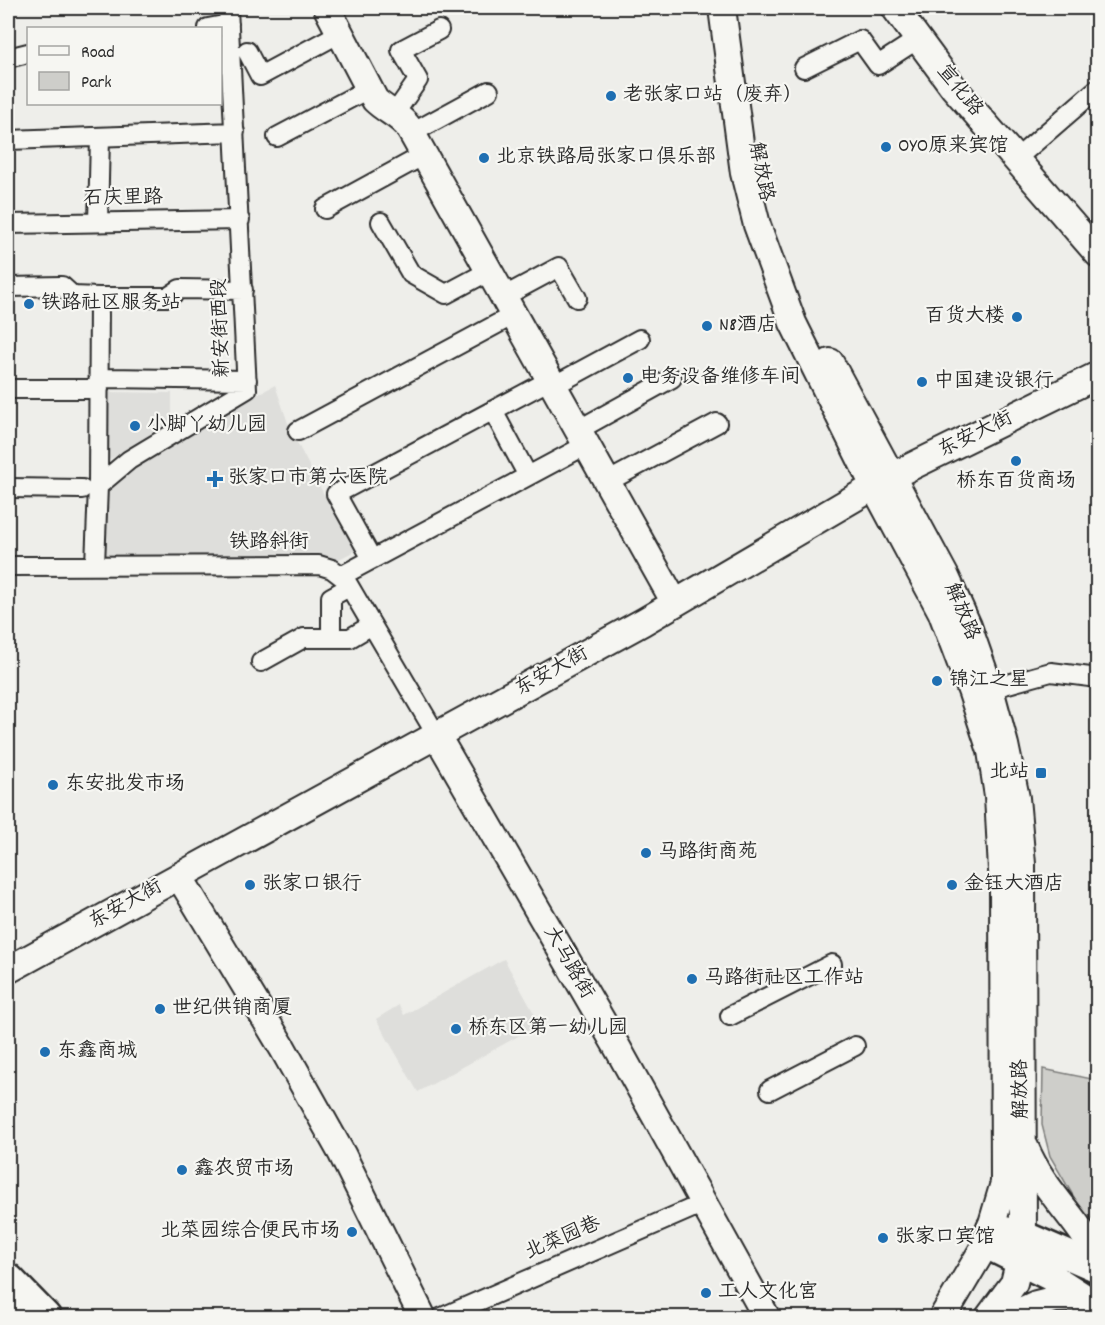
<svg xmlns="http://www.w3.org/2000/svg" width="1105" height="1325" font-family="Dekko,'LXGW WenKai TC',sans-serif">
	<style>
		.built { fill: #dededb }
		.green { fill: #cececa; stroke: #7c7c7a; stroke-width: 1.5 }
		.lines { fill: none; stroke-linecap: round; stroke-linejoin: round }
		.street-casing { stroke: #2b2b2b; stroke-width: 22 }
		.secondary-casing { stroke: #2b2b2b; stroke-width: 30 }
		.primary-casing { stroke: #2b2b2b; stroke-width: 33 }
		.highway-casing { stroke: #2b2b2b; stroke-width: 38 }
		.street { stroke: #f6f6f2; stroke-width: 18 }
		.secondary { stroke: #f6f6f2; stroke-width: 26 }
		.primary { stroke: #f6f6f2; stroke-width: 28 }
		.highway { stroke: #f6f6f2; stroke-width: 33 }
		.poi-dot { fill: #1f6fb2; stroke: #f6f6f2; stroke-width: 2 }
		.labels { text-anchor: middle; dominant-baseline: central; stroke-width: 4.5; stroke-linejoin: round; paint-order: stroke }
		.street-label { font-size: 20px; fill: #2b2b2b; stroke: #f6f6f2 }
		.poi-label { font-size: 20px; fill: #2b2b2b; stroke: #f6f6f2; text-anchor: start }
	</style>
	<rect width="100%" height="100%" fill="#eeeeea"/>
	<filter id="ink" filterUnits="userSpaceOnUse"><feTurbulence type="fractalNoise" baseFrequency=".0167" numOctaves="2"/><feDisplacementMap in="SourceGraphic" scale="12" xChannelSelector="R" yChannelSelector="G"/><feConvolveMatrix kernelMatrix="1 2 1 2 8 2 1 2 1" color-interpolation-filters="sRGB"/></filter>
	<g filter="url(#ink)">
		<path class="built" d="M275,385L290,429L332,510L340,507L361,548L329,564L325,557L100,555L103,489L124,469Z
			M106,392L172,393V414L174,419L104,463Z
			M504,959L540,1024L418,1092L376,1019L399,1005L404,1015Z"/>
		<path class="green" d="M1043,1069L1097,1080V1224L1086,1218L1050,1156L1042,1125Z"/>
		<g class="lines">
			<defs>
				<path id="street" d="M208,28L229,24
					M247,51L260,76L340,33
					M8,58L28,53
					M804,68L860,40L878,65L918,39
					M395,113L418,80L401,50L439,30
					M412,133L489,91
					M277,137L368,89
					M8,140L235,132
					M1016,159L1098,88
					M325,209L424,155
					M98,222L100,137
					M381,222L411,274L446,294L489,271
					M8,224L240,220
					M8,287L62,286L73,296L99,297H168L180,289L243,290
					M503,297L559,267L577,298
					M107,378L247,380
					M553,386L640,339
					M8,389H99
					M493,411L528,476
					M578,430L672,378
					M298,431L514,315
					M607,482L717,423
					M98,486L99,297
					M8,488L82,489
					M372,559L336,494L550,380
					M95,565L98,486L129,460L247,389L228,8
					M8,566L319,565L332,569L345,579L437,736
					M341,576L586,445
					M331,638V597L349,587
					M261,662L304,638H350L372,625
					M990,689L1051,672L1098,678
					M730,1016L832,964
					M770,1090L855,1046
					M440,1318L704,1203"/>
				<path id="secondary" d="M327,8L375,100C386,111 400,115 409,128L675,603
					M722,8L744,173L757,225L793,323L874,486L941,611L972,693L991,751L998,796L1003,889L1004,1183L986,1244L942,1318
					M895,8L954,88L1098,254
					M830,362L946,577L968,626L990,689L1005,745L1016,798L1022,864L1023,1246L1014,1283L988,1318
					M437,736L617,1047L767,1318
					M179,876L282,1047L342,1154L423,1318
					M8,970L643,622L892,476L1098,375
					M1025,1147C1042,1189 1077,1218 1098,1257
					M1006,1318L1036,1304L1056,1299L1083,1298"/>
				<path id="primary" d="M991,1228L1022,1235L1098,1268
					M986,1244L1050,1276L1098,1307"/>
				<path id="highway" d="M8,1281L44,1318"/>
			</defs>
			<use href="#street" class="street-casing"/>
			<use href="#secondary" class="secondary-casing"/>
			<use href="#primary" class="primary-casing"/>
			<use href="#highway" class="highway-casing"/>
			<use href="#street" class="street"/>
			<use href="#secondary" class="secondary"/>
			<use href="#primary" class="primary"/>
			<use href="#highway" class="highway"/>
		</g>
	</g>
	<g class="poi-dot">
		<circle cx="611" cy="96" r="6"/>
		<circle cx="886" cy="147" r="6"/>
		<circle cx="484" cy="158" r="6"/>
		<circle cx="29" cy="304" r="6"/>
		<circle cx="1017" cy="317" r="6"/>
		<circle cx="707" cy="326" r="6"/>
		<circle cx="628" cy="378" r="6"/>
		<circle cx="922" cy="382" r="6"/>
		<circle cx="135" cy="426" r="6"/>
		<circle cx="1016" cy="461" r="6"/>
		<path d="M212 470h6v6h6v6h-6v6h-6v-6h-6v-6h6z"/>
		<circle cx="937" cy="681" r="6"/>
		<rect x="1035" y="767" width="12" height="12" rx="3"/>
		<circle cx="53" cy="785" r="6"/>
		<circle cx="646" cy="853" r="6"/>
		<circle cx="250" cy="885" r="6"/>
		<circle cx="952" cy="885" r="6"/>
		<circle cx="692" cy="979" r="6"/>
		<circle cx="160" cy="1009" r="6"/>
		<circle cx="456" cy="1029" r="6"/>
		<circle cx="45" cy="1052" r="6"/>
		<circle cx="182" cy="1170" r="6"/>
		<circle cx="352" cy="1232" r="6"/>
		<circle cx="883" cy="1238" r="6"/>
		<circle cx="706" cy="1293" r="6"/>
	</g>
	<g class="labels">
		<g class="street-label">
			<text transform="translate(959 91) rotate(51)">宣化路</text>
			<text transform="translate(760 172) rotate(79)">解放路</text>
			<text transform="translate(123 199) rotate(-1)">石庆里路</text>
			<text transform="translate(222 328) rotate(-92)">新安街西段</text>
			<text transform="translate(976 435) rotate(-26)">东安大街</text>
			<text x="269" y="543">铁路斜街</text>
			<text transform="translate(961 612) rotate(67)">解放路</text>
			<text transform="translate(552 672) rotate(-29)">东安大街</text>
			<text transform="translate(126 905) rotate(-29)">东安大街</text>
			<text transform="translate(568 963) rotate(60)">大马路街</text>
			<text transform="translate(1022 1089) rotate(-91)">解放路</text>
			<text transform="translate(563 1239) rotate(-23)">北菜园巷</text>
		</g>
		<g class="poi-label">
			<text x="623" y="96">老张家口站（废弃）</text>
			<text x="898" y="147">OYO原来宾馆</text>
			<text x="496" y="158">北京铁路局张家口俱乐部</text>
			<text x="41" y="304">铁路社区服务站</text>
			<text x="1005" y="317" text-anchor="end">百货大楼</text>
			<text x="719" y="326">N8酒店</text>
			<text x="640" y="378">电务设备维修车间</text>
			<text x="934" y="382">中国建设银行</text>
			<text x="147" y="426">小脚丫幼儿园</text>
			<text x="228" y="479">张家口市第六医院</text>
			<text x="1016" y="482" text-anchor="middle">桥东百货商场</text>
			<text x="949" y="681">锦江之星</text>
			<text x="1029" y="773" text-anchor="end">北站</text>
			<text x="65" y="785">东安批发市场</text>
			<text x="658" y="853">马路街商苑</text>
			<text x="262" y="885">张家口银行</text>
			<text x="964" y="885">金钰大酒店</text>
			<text x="704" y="979">马路街社区工作站</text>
			<text x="172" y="1009">世纪供销商厦</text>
			<text x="468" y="1029">桥东区第一幼儿园</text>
			<text x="57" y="1052">东鑫商城</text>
			<text x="194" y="1170">鑫农贸市场</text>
			<text x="340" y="1232" text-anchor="end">北菜园综合便民市场</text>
			<text x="895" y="1238">张家口宾馆</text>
			<text x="718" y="1293">工人文化宫</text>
		</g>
	</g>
	<rect width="1105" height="1325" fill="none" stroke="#f6f6f2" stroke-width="30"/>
	<rect x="15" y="15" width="1075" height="1295" fill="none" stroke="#2b2b2b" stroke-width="2" filter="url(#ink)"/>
	<rect x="27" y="27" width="195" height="78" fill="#f6f6f2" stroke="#a5a5a2" stroke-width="1.5"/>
	<rect x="39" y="46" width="30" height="9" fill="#f6f6f2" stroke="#a5a5a2" stroke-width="1.5"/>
	<text x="81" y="57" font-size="18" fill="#2b2b2b">Road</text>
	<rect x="39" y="72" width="30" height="18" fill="#cececa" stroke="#a5a5a2" stroke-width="1.5"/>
	<text x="81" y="87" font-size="18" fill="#2b2b2b">Park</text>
</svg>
